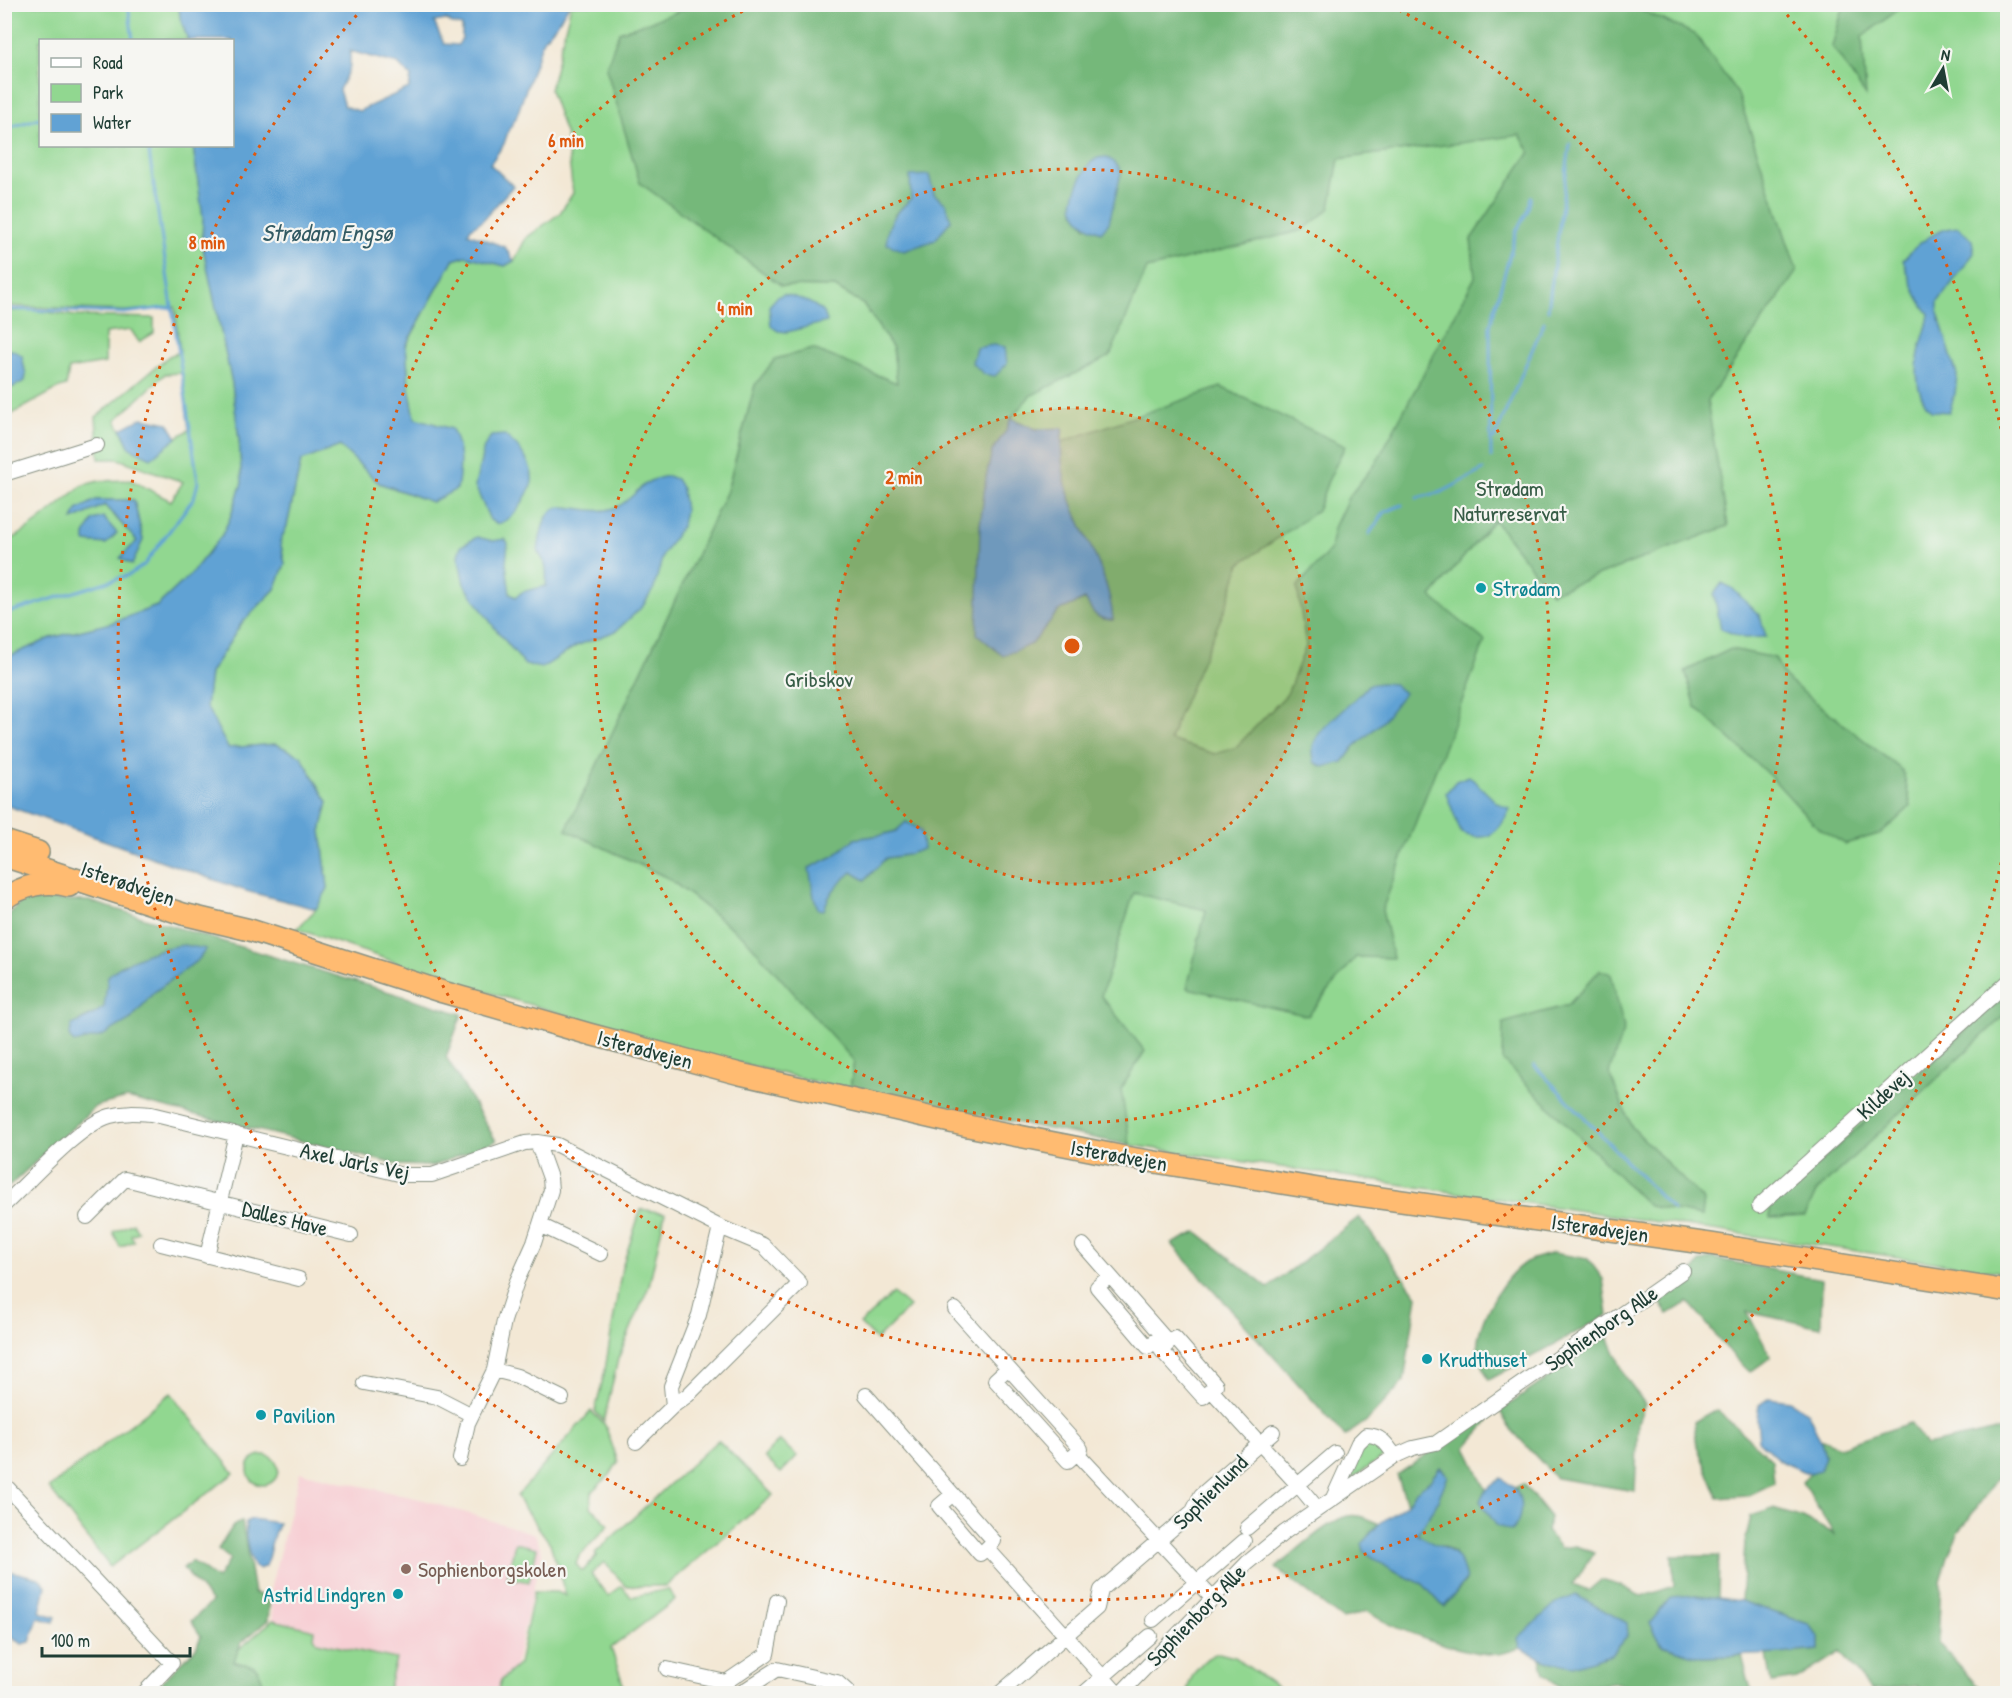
<svg xmlns="http://www.w3.org/2000/svg" width="2012" height="1698" font-family="'Patrick Hand',sans-serif">
	<style>
		.built { fill: #f7cfd4 }
		.green { fill: #91d790; stroke: #588a62; stroke-width: 1.5; fill-rule: evenodd }
		.forest { fill: #74b87a; stroke: #4a7a57; stroke-width: 1.5; fill-rule: evenodd }
		.water { fill: #61a2d4; stroke: #407084; stroke-width: 1.5; fill-rule: evenodd }
		.lines { fill: none; stroke-linecap: round; stroke-linejoin: round }
		.stream { stroke: #61a2d4; stroke-width: 3 }
		.minor-casing { stroke: #899284; stroke-width: 16 }
		.highway-casing { stroke: #899284; stroke-width: 24 }
		.minor { stroke: #fff; stroke-width: 14 }
		.highway { stroke: #ffbb71; stroke-width: 21 }
		.ring { fill: none; stroke: #de580e; stroke-width: 3; stroke-dasharray: 3 6 }
		.culture-dot { fill: #0f9aa8; stroke: #f6f6f2; stroke-width: 2 }
		.education-dot { fill: #8d6e63; stroke: #f6f6f2; stroke-width: 2 }
		.labels { text-anchor: middle; dominant-baseline: central; stroke-width: 4.5; stroke-linejoin: round; paint-order: stroke }
		.park-label { font-size: 22px; fill: #365c46; stroke: #f6f6f2 }
		.culture-label { font-size: 22px; fill: #0d838f; stroke: #f6f6f2; text-anchor: start }
		.street-label { font-size: 22px; fill: #1f3d34; stroke: #f6f6f2 }
		.education-label { font-size: 22px; fill: #785e54; stroke: #f6f6f2; text-anchor: start }
		.water-label { font-size: 24px; font-style: italic; fill: #335b64; stroke: #f6f6f2 }
		.centre { fill: #de580e; stroke: #f6f6f2; stroke-width: 3 }
		.ring-label { font-size: 18px; text-anchor: middle; font-weight: bold; fill: #de580e; stroke: #f6f6f2; stroke-width: 4.5; stroke-linejoin: round; paint-order: stroke }
	</style>
	<rect width="100%" height="100%" fill="#f6f6f2"/>
	<filter id="ink" filterUnits="userSpaceOnUse"><feTurbulence type="fractalNoise" baseFrequency=".0167" numOctaves="2"/><feDisplacementMap in="SourceGraphic" scale="12" xChannelSelector="R" yChannelSelector="G"/><feConvolveMatrix kernelMatrix="1 2 1 2 8 2 1 2 1" color-interpolation-filters="sRGB"/></filter>
	<filter id="wash" filterUnits="userSpaceOnUse"><feTurbulence type="fractalNoise" baseFrequency=".008" numOctaves="4" result="noise"/><feDisplacementMap in="SourceGraphic" scale="24" xChannelSelector="R" yChannelSelector="G"/><feGaussianBlur stdDeviation="1.35" result="paint"/><feColorMatrix in="noise" values="0 0 0 0 0 0 0 0 0 0 0 0 0 0 0 0 0 1.4 0 .05"/><feComposite in="paint" operator="in"/></filter>
	<g filter="url(#wash)">
		<rect width="100%" height="100%" fill="#f3e8d5"/>
		<path class="built" d="M300,1472L424,1500L535,1534L542,1552L515,1666L503,1693H261L224,1662L273,1620L271,1586Z"/>
		<path class="green" d="M4,5H179L180,18L188,40H40V146H193L203,218L202,243L232,383L239,440L242,483L230,518L222,535L191,574L157,606L111,623L51,638L5,658V540L16,537L39,521L83,485L99,481L131,480L171,501L183,482L118,459H99L96,417L169,356L180,352L175,307L126,311L5,306ZM182,373L189,430L172,440L130,448L116,420L165,374ZM96,500H134L143,540L137,541L104,505L74,519Z
			M571,5H700L619,32L781,286L835,287L864,305L893,348L898,384L813,349L755,385L727,491L567,830L668,878L733,929L944,408L1004,5H2007V1273L1130,1145L1126,1121L845,1050L854,1061L850,1090L697,1053L466,986L297,929L316,909L328,888L321,831L328,802L301,756L276,744L228,748L206,706L210,673L241,624L275,589L285,564L280,541L287,526L301,461L340,446L379,483L432,502L452,429L415,418L409,388L406,346L453,260L466,256L505,266L514,261L526,238L560,213L573,193L566,136L550,90Z
			M32,310L76,316L154,318V333L139,342L131,330L105,333V363L69,369L66,386L57,389L5,418V401L9,389L24,381L15,351L5,349V311Z
			M641,1209L665,1213L649,1286L618,1359L604,1421L595,1411L605,1370L622,1267Z
			M133,1223L138,1232L131,1235L134,1241L120,1247L113,1232Z
			M893,1293L909,1307L876,1340L860,1324Z
			M171,1393L234,1473L110,1567L49,1488Z
			M591,1411L605,1425L618,1462L610,1475L592,1491L591,1507L609,1525L579,1556L576,1564L581,1570H584L597,1555L595,1553L718,1440L773,1495L666,1586H626L604,1562L591,1574L608,1596L622,1586L631,1597L668,1589L675,1600L611,1648L626,1693H497L501,1680L519,1664L534,1592H557L566,1596L550,1543L521,1504L517,1496Z
			M1370,1439L1384,1451V1456L1342,1485L1361,1445Z
			M779,1440L797,1456L781,1473L764,1457Z
			M248 1470a15 15 0 1 1 30 0a15 15 0 1 1-30 0Z
			M515,1543L537,1548L529,1582L507,1578Z
			M273,1620L315,1630L314,1637L317,1642L396,1659L387,1694L261,1693L224,1662Z
			M1219,1653L1234,1657L1286,1693H1187C1189,1677 1202,1657 1219,1653Z"/>
		<path class="forest" d="M700,4L1634,5V7L1695,34L1738,94L1797,271L1707,401L1728,526L1551,593L1494,520L1431,597L1485,641L1382,910L1393,958L1356,957L1308,1016L1187,988L1206,910L1134,893L1101,996L1145,1051L1121,1089L1130,1145L850,1090L854,1061L746,939L668,878L566,830L727,491L755,385L775,359L813,349L897,383L893,348L864,305L835,287L782,286L640,183L606,68L619,32ZM1520,135L1530,152L1471,239L1475,277L1377,461L1348,498L1334,528L1330,550L1297,587L1306,646L1287,694L1235,748L1215,754L1170,740L1178,717L1227,604L1240,564L1317,511L1328,481L1345,446L1221,387L1061,442L1063,479L1113,620C1097,620 1092,613 1086,599L1058,611L1032,644L980,563V526L992,451L1006,431L1011,418L1030,396L1110,356L1147,269L1303,230L1330,208L1339,159ZM1121,173L1115,196L1086,227L1074,211ZM934,194L946,204L895,214L911,199ZM1368,685L1383,721L1354,747L1343,762L1322,732L1361,695ZM906,822V855L886,858L865,880L852,872L834,887L827,898L809,868L834,856L854,839L882,835L896,831Z
			M1844,5H1904L1862,37L1866,96L1832,46Z
			M1731,649L1775,658L1784,677L1903,771L1911,806L1882,833L1845,844L1818,828L1771,777L1696,707L1685,671Z
			M23,899L89,901L462,1014L446,1057L496,1141L433,1166L399,1165L127,1098L96,1106L5,1190V919ZM199,959L153,993L131,1019L72,1025Z
			M1600,970L1611,974L1624,1028L1609,1073L1632,1127L1704,1201L1702,1216L1649,1206L1502,1060L1503,1023L1568,1005Z
			M2007,994V1013L1816,1192L1805,1216L1770,1218V1207Z
			M1359,1217L1417,1296L1404,1381L1368,1420L1345,1436L1172,1244L1197,1232L1268,1288Z
			M1553,1253L1588,1259L1603,1279L1608,1315L1489,1380C1485,1372 1479,1362 1478,1354C1474,1326 1502,1277 1526,1262C1533,1258 1544,1256 1553,1253Z
			M1711,1258L1822,1279L1821,1327L1747,1312L1771,1357L1750,1372C1725,1351 1710,1325 1688,1302L1668,1314L1660,1302L1688,1280L1700,1262Z
			M1608,1337L1625,1376L1645,1404L1638,1422L1635,1491L1556,1478L1509,1427L1500,1411Z
			M1718,1411L1772,1460L1774,1483L1747,1496L1718,1498L1697,1446L1694,1422L1711,1412Z
			M1484,1415L1488,1422L1466,1447L1486,1490L1480,1501L1518,1496L1514,1488L1523,1484L1550,1517L1547,1531L1560,1548L1575,1546L1594,1552L1573,1585L1588,1591L1601,1580L1622,1586L1642,1597L1674,1586L1672,1556H1719L1718,1598L1695,1595L1650,1623L1662,1645L1701,1657L1742,1656L1752,1693H1669L1616,1683L1563,1689L1544,1674L1540,1658L1547,1661L1611,1654L1628,1635L1519,1638L1520,1648C1513,1650 1505,1653 1498,1654C1468,1656 1391,1629 1367,1611L1342,1619L1276,1568C1292,1554 1329,1520 1348,1516C1359,1514 1370,1519 1379,1524L1369,1534L1393,1571L1423,1584L1444,1607L1466,1581L1454,1552L1447,1548L1429,1543L1417,1534L1433,1511L1448,1476L1440,1467L1430,1481L1415,1492L1407,1504L1397,1475Z
			M1910,1423L1926,1445L2007,1428V1465L1959,1532L1948,1556L1941,1581L1938,1643L1984,1693H1919V1686L1871,1690L1840,1652L1797,1679L1772,1683L1767,1655L1819,1650V1638L1808,1624L1741,1601L1745,1543L1751,1516L1773,1509L1803,1518L1834,1534L1802,1482L1810,1474L1820,1470L1825,1456L1820,1439L1839,1447Z
			M242,1521L254,1593L270,1598L268,1620L241,1643L234,1661C241,1665 247,1663 254,1666C261,1670 263,1686 267,1693L173,1694L161,1690L162,1682L196,1648L201,1636L191,1621L212,1602L183,1568L192,1561L217,1579L230,1559L218,1549L233,1526Z"/>
		<path class="water" d="M179,5H569L557,24L543,40L516,118L509,129L504,144L490,164L513,186L483,220L471,228L468,233L505,247L514,261L505,266L466,256L453,260L406,345L409,388L415,418L452,429C462,451 461,466 457,489L432,502L379,483L340,446L301,461L287,526L280,541L285,564L275,589L241,624L210,673L206,706L228,748L276,744L301,756L328,802L321,831L328,888L316,909L246,891L5,805V658L51,638L111,623L157,606L191,574L222,535L230,518L242,483L239,440L232,383L202,243L203,218L193,146H232V40H188L180,18ZM446,20L453,24L462,26V38L458,45L444,44L434,22ZM350,51L398,64L411,77L409,88L359,111L344,106L339,90L350,67Z
			M1105,157C1114,161 1118,164 1121,173L1109,223L1101,232C1089,228 1078,222 1074,209C1070,198 1085,164 1096,159C1098,157 1102,158 1105,157Z
			M929,175L934,194L946,204L951,220L935,240L904,251L887,244C885,224 898,211 911,199L910,176Z
			M1958,227L1972,240L1974,253L1938,302V313L1957,375L1955,394L1949,412L1931,411C1913,392 1915,362 1923,338C1926,329 1928,323 1929,314C1916,298 1910,280 1903,260C1918,243 1935,229 1958,227Z
			M783,294C797,297 825,305 827,322L787,332L778,331L771,326L769,306L777,297Z
			M993,345L1005,347L1007,364L995,376L984,374L972,363L976,348Z
			M5,349L15,351L22,356L26,375L25,381L9,389L5,401Z
			M142,418L168,423L177,438L151,458L130,448L121,429Z
			M1011,418L1036,429L1063,428C1051,506 1108,549 1113,620C1095,619 1094,614 1085,599L1058,611L1032,644L1003,656L977,634L980,526L986,478L992,451L1006,431Z
			M504,435C518,445 534,464 532,482C531,489 525,497 522,503C516,514 509,521 497,524L490,520L475,486L484,447L491,436Z
			M668,476L676,479L682,489L685,511L682,525L663,555L654,588L643,606L616,631L576,646L542,668L525,665L494,627L464,584L458,555L461,546L477,537L493,541L505,539L508,543L506,563L510,594L516,597L522,592L546,586C547,571 547,564 538,552C546,476 576,523 617,507C630,501 638,488 650,481C655,479 662,477 668,476Z
			M96,500H134L143,540L132,565L120,558L137,541L105,505L73,520L77,510Z
			M103,517L117,533L106,544L85,542V535L93,520Z
			M1722,583L1732,588L1760,616L1766,637L1744,638L1721,629L1714,594Z
			M1381,683L1393,684L1404,693L1383,721L1354,747L1343,762L1323,767L1314,762C1314,757 1312,751 1313,747C1317,726 1355,703 1368,685Z
			M1469,776L1496,802L1510,809C1499,833 1488,844 1461,833L1446,793L1456,781Z
			M906,822L921,830L923,849L906,855L886,858L865,880L852,872C838,884 829,892 824,910L818,909L814,897L809,868L834,856L854,839L882,835L896,831Z
			M184,945L206,949L199,959L153,993L131,1019L102,1036L74,1043L69,1036L72,1025L91,1016L104,1007L108,976C125,960 161,947 184,945Z
			M1769,1398L1790,1401L1808,1413L1820,1439L1825,1456L1820,1471L1810,1474L1780,1461L1759,1441L1757,1418L1759,1405Z
			M1440,1467L1448,1476L1433,1511L1417,1534C1443,1554 1458,1541 1466,1580L1444,1607L1423,1584L1393,1571L1364,1551L1362,1543L1379,1524L1407,1504L1415,1492L1430,1481Z
			M1501,1478C1505,1481 1510,1484 1513,1487C1525,1499 1522,1521 1511,1531L1496,1525L1480,1501L1486,1490Z
			M251,1519L279,1523L274,1534L266,1566L259,1569L254,1567C248,1554 245,1537 246,1522Z
			M5,1570L39,1578L46,1586L40,1612L56,1617L54,1622L38,1618L30,1642L22,1644L5,1634Z
			M1576,1595L1627,1623L1628,1635L1611,1654L1573,1666L1547,1661L1520,1648L1518,1638L1555,1604Z
			M1696,1595L1741,1601L1808,1624L1819,1638V1650L1779,1654L1701,1657L1662,1645L1650,1623L1671,1597Z"/>
		<g class="lines">
			<path class="stream" d="M128,4L133,40
				M4,129L40,118
				M4,309L124,313L172,307
				M1548,310L1570,144
				M1494,439L1544,322
				M1491,457L1490,326L1516,232L1527,212L1531,197
				M1417,498L1442,492L1483,470
				M1369,534L1385,512L1402,505
				M4,614L129,575L144,565L194,498L198,482L148,146
				M1534,1065L1673,1210"/>
		</g>
	</g>
	<g filter="url(#ink)">
		<g class="lines">
			<defs>
				<path id="minor" d="M4,474L97,445
					M4,1205C30,1181 79,1125 110,1116C124,1112 137,1113 151,1114L403,1175H432L525,1143L537,1142L557,1145L720,1227L763,1245L800,1283L688,1395L673,1406L636,1442
					M1759,1206L2008,982
					M87,1217L125,1179L351,1235
					M540,1225L601,1254
					M161,1244L299,1279
					M1083,1245L1169,1343
					M207,1256L236,1134
					M1110,1276L1097,1287L1148,1347L1162,1335
					M955,1309L1081,1449L1077,1453L1212,1598
					M1008,1368L995,1380L1068,1461L1077,1453
					M494,1370L517,1376L562,1398
					M364,1383L437,1397L472,1415
					M1211,1390L1203,1397L1161,1350L1175,1338L1216,1385L1211,1390L1298,1485L1318,1509
					M866,1395L994,1541L987,1548L1118,1694
					M673,1406L671,1386L699,1315L720,1227
					M460,1459L468,1423L494,1370L504,1321L517,1281L534,1243L551,1190L550,1178L537,1142
					M4,1484L172,1663L143,1694
					M953,1494L939,1506L980,1554L987,1548
					M1333,1498L1358,1443L1366,1435C1381,1435 1387,1444 1395,1456
					M1247,1528L1335,1453
					M1153,1620L1244,1541
					M667,1669L726,1682L767,1654L777,1601
					M739,1694L777,1669L837,1682L847,1691L846,1694
					M999,1694L1097,1608L1101,1590L1193,1511L1201,1495L1273,1432
					M1083,1694L1150,1636
					M1120,1694L1247,1563L1285,1532L1395,1456L1413,1448L1436,1443L1683,1271"/>
				<path id="highway" d="M4,841L38,852
					M4,856L183,914L250,930L443,992L589,1034L740,1074L968,1126L1125,1157L1337,1192L1710,1244L2008,1291
					M4,899C23,885 47,880 69,886"/>
			</defs>
			<use href="#minor" class="minor-casing"/>
			<use href="#highway" class="highway-casing"/>
			<use href="#minor" class="minor"/>
			<use href="#highway" class="highway"/>
		</g>
	</g>
	<circle cx="1072" cy="646" r="238" fill="#de580e" fill-opacity=".12"/>
	<g class="ring">
		<circle cx="1072" cy="646" r="238"/>
		<circle cx="1072" cy="646" r="477"/>
		<path d="M1391 6A715 715 0 1 1 753 6"/>
		<path d="M2007 836A954 954 0 1 1 363 8M1781 8A954 954 0 0 1 2007 456"/>
	</g>
	<g class="culture-dot">
		<circle cx="1481" cy="588" r="6"/>
		<circle cx="1427" cy="1359" r="6"/>
		<circle cx="261" cy="1415" r="6"/>
		<circle cx="398" cy="1594" r="6"/>
	</g>
	<circle class="education-dot" cx="406" cy="1569" r="6"/>
	<g class="labels">
		<g class="park-label">
			<text x="1510" y="488">Strødam<tspan x="1510" dy="25">Naturreservat</tspan></text>
			<text x="819" y="679">Gribskov</text>
		</g>
		<g class="culture-label">
			<text x="1493" y="588">Strødam</text>
			<text x="1439" y="1359">Krudthuset</text>
			<text x="273" y="1415">Pavilion</text>
			<text x="386" y="1594" text-anchor="end">Astrid Lindgren</text>
		</g>
		<g class="street-label">
			<text transform="translate(128 883) rotate(19)">Isterødvejen</text>
			<text transform="translate(645 1049) rotate(15)">Isterødvejen</text>
			<text transform="translate(1883 1094) rotate(-42)">Kildevej</text>
			<text transform="translate(1119 1155) rotate(10)">Isterødvejen</text>
			<text transform="translate(355 1161) rotate(12)">Axel Jarls Vej</text>
			<text transform="translate(285 1218) rotate(14)">Dalles Have</text>
			<text transform="translate(1600 1228) rotate(8)">Isterødvejen</text>
			<text transform="translate(1601 1328) rotate(-35)">Sophienborg Alle</text>
			<text transform="translate(1210 1492) rotate(-45)">Sophienlund</text>
			<text transform="translate(1196 1615) rotate(-46)">Sophienborg Alle</text>
		</g>
		<g class="education-label">
			<text x="418" y="1569">Sophienborgskolen</text>
		</g>
		<g class="water-label">
			<text x="327" y="232">Strødam Engsø</text>
		</g>
	</g>
	<circle cx="1072" cy="646" r="9" class="centre"/>
	<g class="ring-label">
		<text x="566" y="147">6 min</text>
		<text x="207" y="249">8 min</text>
		<text x="735" y="315">4 min</text>
		<text x="904" y="484">2 min</text>
	</g>
	<rect width="2012" height="1698" fill="none" stroke="#f6f6f2" stroke-width="24"/>
	<rect x="39" y="39" width="195" height="108" fill="#f6f6f2" stroke="#a0aca6" stroke-width="1.5"/>
	<rect x="51" y="58" width="30" height="9" fill="#ffffff" stroke="#a0aca6" stroke-width="1.5"/>
	<text x="93" y="69" font-size="18" fill="#1f3d34">Road</text>
	<rect x="51" y="84" width="30" height="18" fill="#91d790" stroke="#a0aca6" stroke-width="1.5"/>
	<text x="93" y="99" font-size="18" fill="#1f3d34">Park</text>
	<rect x="51" y="114" width="30" height="18" fill="#61a2d4" stroke="#a0aca6" stroke-width="1.5"/>
	<text x="93" y="129" font-size="18" fill="#1f3d34">Water</text>
	<g transform="translate(1943 69) rotate(10)" stroke="#f6f6f2" stroke-width="4.5" paint-order="stroke">
	<path d="M0-4.5L10 22L0 15L-10 22Z" fill="#1f3d34"/>
	<text y="-9" font-size="16" font-weight="bold" text-anchor="middle" fill="#1f3d34">N</text>
	</g>
	<path d="M42 1647v9h148v-9" fill="none" stroke="#1f3d34" stroke-width="3"/>
	<text x="51" y="1647" font-size="18" fill="#1f3d34" stroke="#f6f6f2" stroke-width="4.5" paint-order="stroke">100 m</text>
</svg>
